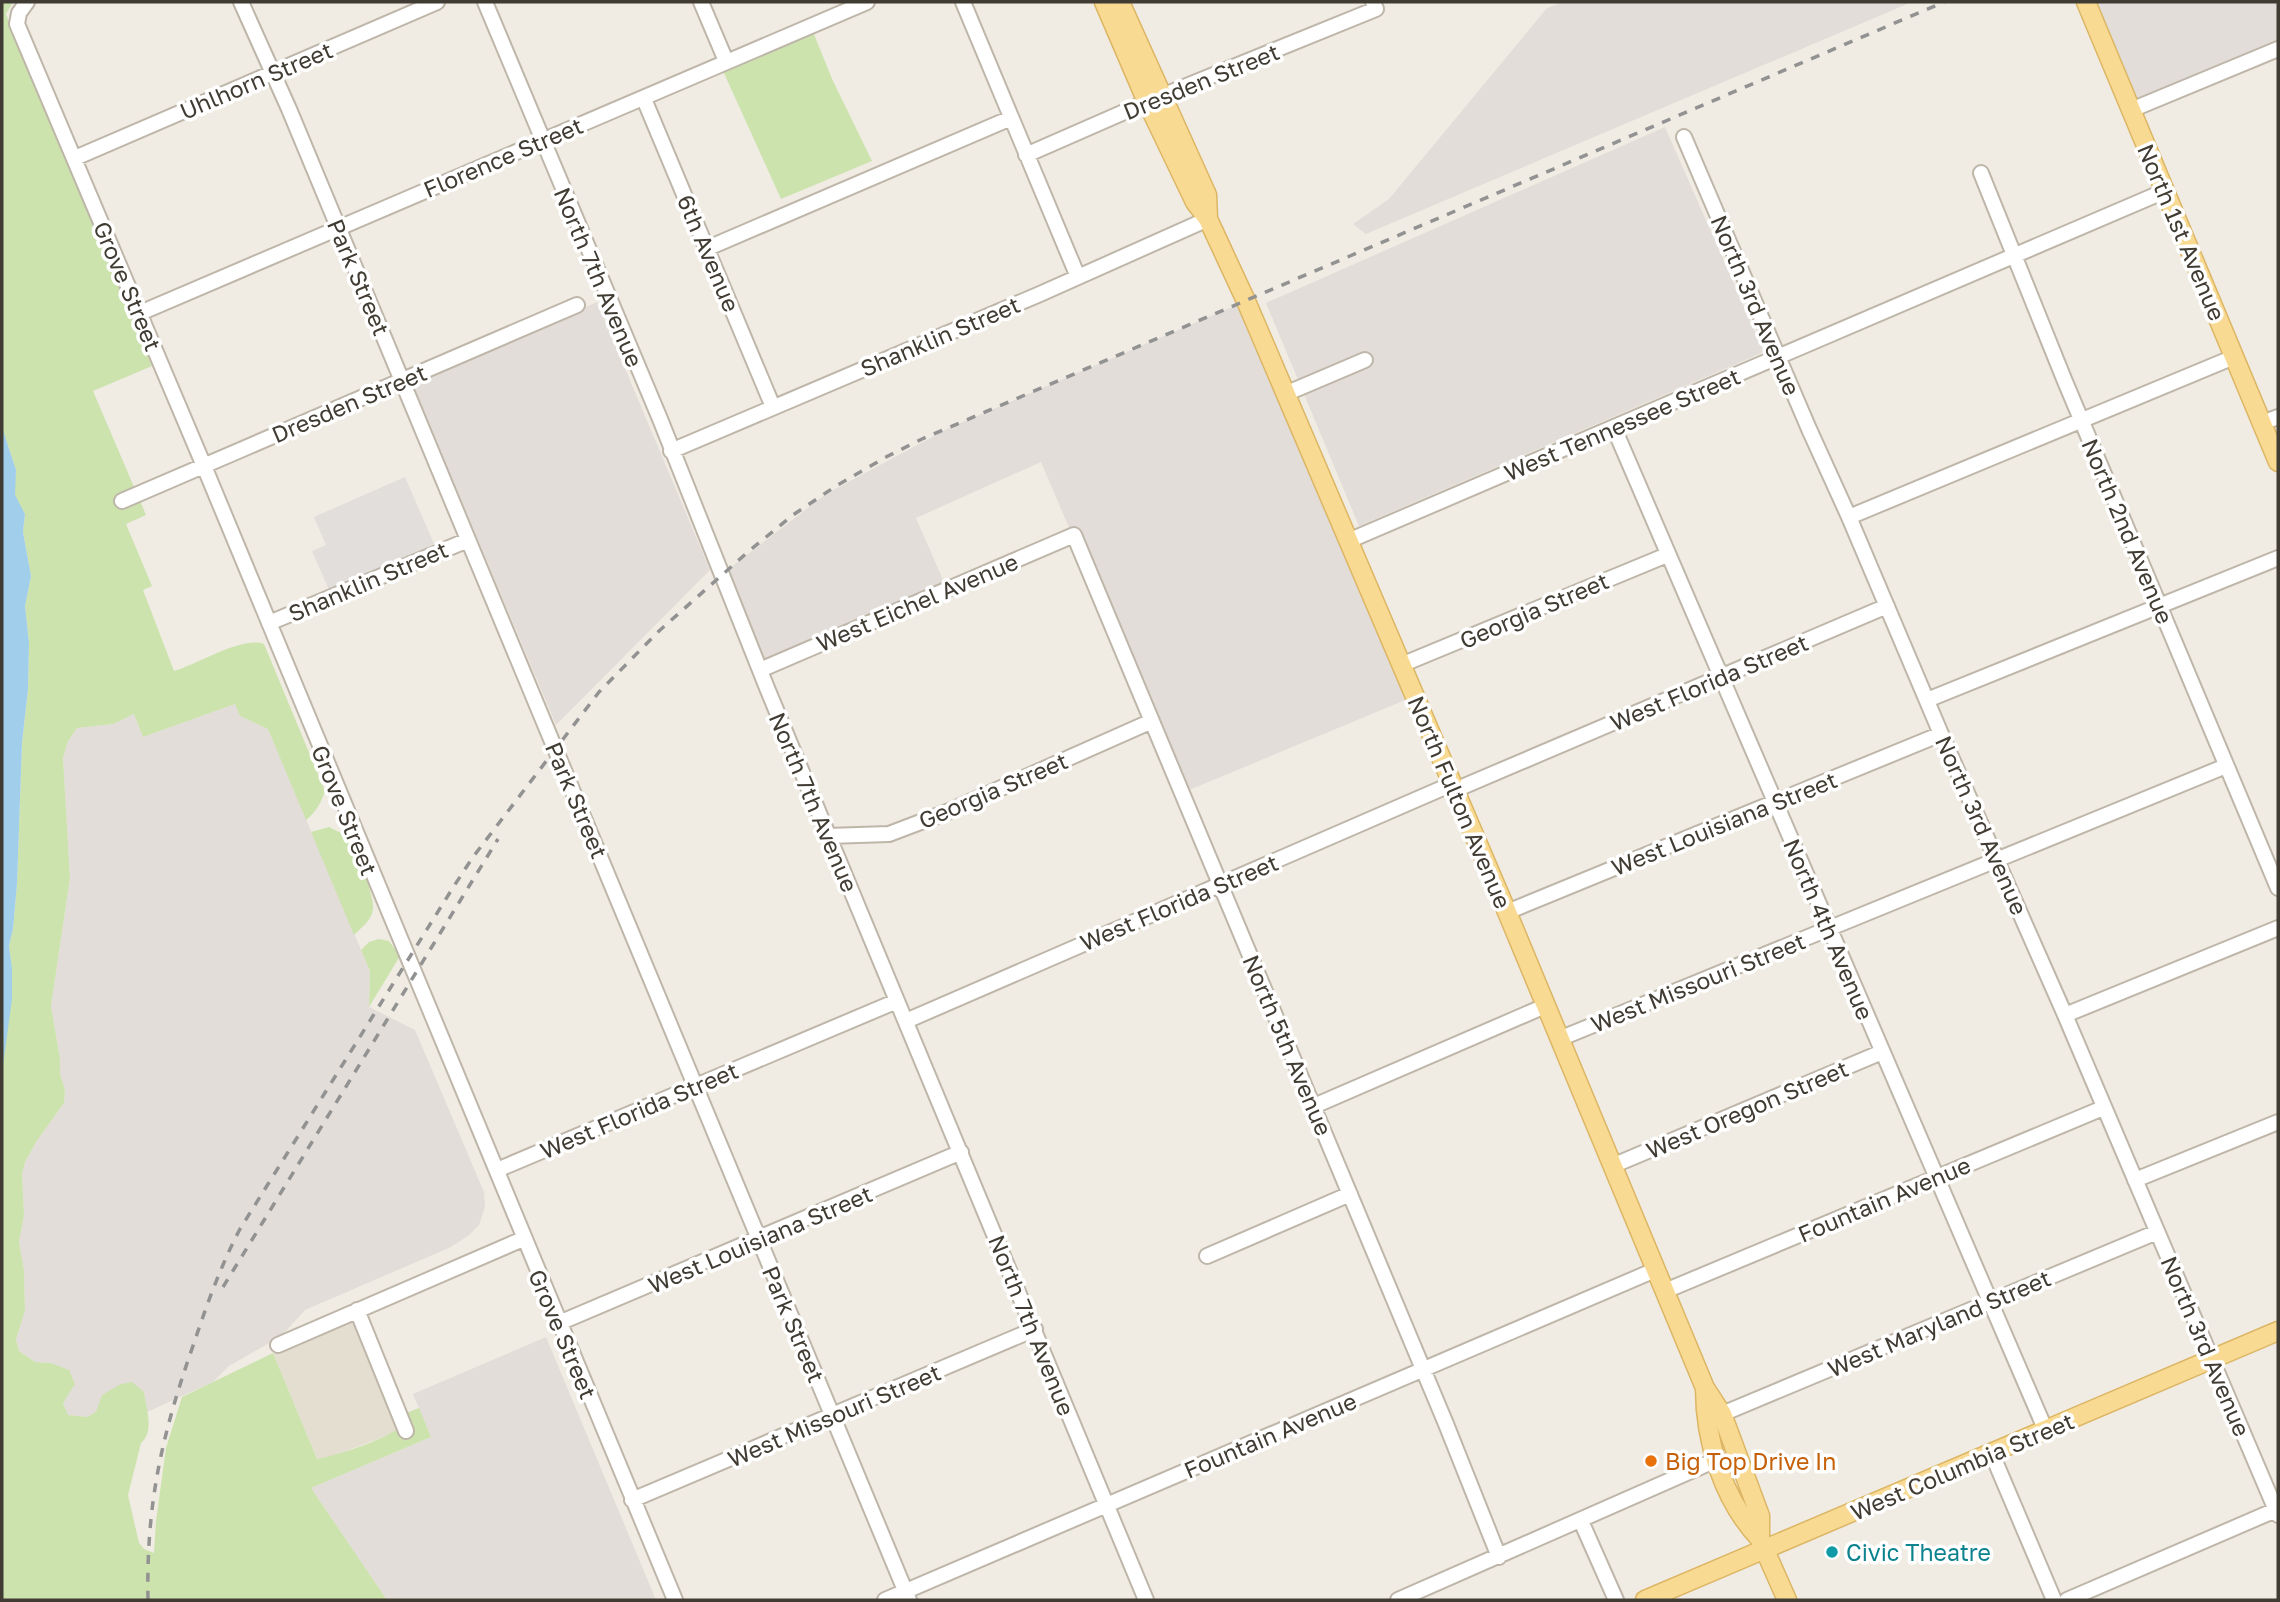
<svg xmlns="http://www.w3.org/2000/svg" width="2280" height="1602" font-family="'Golos Text',sans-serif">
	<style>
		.residential { fill: #e4ded1 }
		.industrial { fill: #e2ddd8 }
		.green { fill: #cce3ad }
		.parking { fill: #e1dedb }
		.water { fill: #a0ceeb }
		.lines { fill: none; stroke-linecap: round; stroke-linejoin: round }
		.minor-casing { stroke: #beb6a9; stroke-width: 18 }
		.major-casing { stroke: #dcb664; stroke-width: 21 }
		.minor { stroke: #fff; stroke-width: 14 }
		.major { stroke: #f9da93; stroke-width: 18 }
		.rail { stroke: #929292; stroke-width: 3.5; stroke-dasharray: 9 9; stroke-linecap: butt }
		.food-dot { fill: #e8710a; stroke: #fff; stroke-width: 2.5 }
		.culture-dot { fill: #0f9aa8; stroke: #fff; stroke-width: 2.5 }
		.labels { text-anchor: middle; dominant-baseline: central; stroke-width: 7; stroke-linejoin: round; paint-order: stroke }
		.street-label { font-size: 23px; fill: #413c33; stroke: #fff }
		.food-label { font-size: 23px; fill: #c56008; stroke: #fff; text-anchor: start }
		.culture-label { font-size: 23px; fill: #0d838f; stroke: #fff; text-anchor: start }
	</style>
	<rect width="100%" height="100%" fill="#f0ece3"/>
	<path class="residential" d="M348,1321L353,1322L398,1431L336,1455L317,1459L273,1353Z"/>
	<path class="industrial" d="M1563,2H1912L1366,234L1353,224L1389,199L1547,8Z
		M2086,2H2278V49L2131,110Z
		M1665,127L1764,352L1359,526L1266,303Z
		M1246,301L1415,696L1182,793L1041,462L916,518L947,589L760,670L722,574L826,494L949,428Z
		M597,302L710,570L556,725L412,383Z
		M235,704L240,716L268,729L370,971L369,1007L415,1030L484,1192L485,1207L479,1225L468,1236L451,1247L305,1310L286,1331L271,1342L229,1366L213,1382L147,1412L144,1392L87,1417L67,1415L51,1363L35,1362L19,1351L16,1339L25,1311L24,1270L19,1242L24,1215L22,1174L25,1162L36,1142L64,1103L65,1090L60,1074V1059L51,1006L70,878L63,758L68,741L77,728L113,724L134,714L143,737Z
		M546,1337L656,1600H387L311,1488L431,1437L413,1394Z"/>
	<path class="green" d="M2,2H13L6,14L152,366L93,391L146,515L126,524L152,586L143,590L174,671C197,665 241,636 264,644L325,791C321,803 316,812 306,820L268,729L240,716L235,704L143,737L134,714L113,724L77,728L68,741L63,758L70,878L51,1006L60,1059V1074L65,1090L64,1103L36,1142L25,1162L22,1174L24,1215L19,1242L24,1270L25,1311L16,1339L19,1351L35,1362L51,1363L69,1370L75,1384L63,1403L68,1415L87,1417L96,1412L102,1395L121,1384L132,1382L144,1392C146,1408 155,1431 141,1443L128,1495L139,1543L144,1549L154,1553L156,1521L166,1448L182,1397L273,1353L317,1459C341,1454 388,1439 406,1423V1413L419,1408L431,1437L311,1488L387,1600H2V1073L12,968L9,946L13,929L17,884L22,743L28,689L29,643L25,606L31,576L23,532L25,514L14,495L16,470L2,427Z
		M813,32L833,81L872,161L781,199L723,71Z
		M329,827C337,831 345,834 351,842C358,853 375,898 373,909C372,920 362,927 354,935L311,832Z
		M379,939L389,941L400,956L369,1007L370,971L361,950L369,942Z"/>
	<path class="parking" d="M405,477L434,544L329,590L312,551L326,545L314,517Z"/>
	<path class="water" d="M2,427L16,470L15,495L25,514L23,532L31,576L25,606L29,643L28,689L22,743L17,884L13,929L9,946L12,968V999L2,1073Z"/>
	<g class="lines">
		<defs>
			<path id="minor" d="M27,2L19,13L17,24L204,466L675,1600
				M241,2L289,109L909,1600
				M485,2L660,419L767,688L1146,1600
				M701,2L726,61
				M963,2L1078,277
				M644,99L773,407
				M2131,110L2278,49
				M1684,137L1809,429L1849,517L1941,734L2065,1015L2278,1515
				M1026,155L1147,102L1376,9L1373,2
				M75,158L437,2
				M1981,173L2064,379L2278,888
				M708,248L1011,118
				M140,313L867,2
				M1285,394L1365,360
				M2262,423L2278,417
				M1614,428L2046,1431
				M671,451L1040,294L1208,219
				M122,501L577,305
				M1849,517L2234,357
				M1348,541L2165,191
				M269,623L468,540
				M1401,665L1667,555
				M760,670L1074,535L1446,1424L1499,1557
				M1927,700L2278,558
				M1455,790L1887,606
				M828,836L889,834L947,812L1152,721
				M1507,912L1941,734
				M2065,1015L2278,928
				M906,1021L1452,784
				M1559,1039L2226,766
				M1314,1106L1545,1006
				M1612,1166L1882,1052
				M497,1170L897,1001
				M2135,1180L2278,1122
				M1207,1256L1350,1194
				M1665,1291L2103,1108
				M357,1310L406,1431
				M559,1323L961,1152
				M278,1345L523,1239
				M1722,1414L2157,1232
				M1992,1454L2054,1600
				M632,1500L1035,1329
				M1581,1521L1616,1600
				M885,1600L1655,1270
				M1398,1600L1716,1460
				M2067,1600L2278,1509"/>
			<path id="major" d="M1104,2L1147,102L1195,202L1208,219L1246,301L1507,912L1705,1388L1722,1414L1760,1516V1539L1787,1600
				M1120,2L1207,195L1208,219
				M2086,2L2278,462
				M1705,1388C1705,1441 1723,1500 1760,1539
				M1645,1600L2278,1331"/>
		</defs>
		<use href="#minor" class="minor-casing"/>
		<use href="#major" class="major-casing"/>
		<use href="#minor" class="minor"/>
		<use href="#major" class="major"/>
		<path class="rail" d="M223,1287L498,839
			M148,1600C146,1503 162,1434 194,1343C207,1304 221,1265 240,1229L454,886L473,857L599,692L659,631L749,551L793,515L836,486L886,457L922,439L1944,2"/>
	</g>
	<circle class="food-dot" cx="1651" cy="1461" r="7"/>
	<circle class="culture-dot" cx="1832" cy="1552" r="7"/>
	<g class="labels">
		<g class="street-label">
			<text transform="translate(256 80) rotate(-23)">Uhlhorn Street</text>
			<text transform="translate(1201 81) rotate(-22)">Dresden Street</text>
			<text transform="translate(503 157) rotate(-23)">Florence Street</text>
			<text transform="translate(2182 232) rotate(67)">North 1st Avenue</text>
			<text transform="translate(709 253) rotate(67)">6th Avenue</text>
			<text transform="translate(359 277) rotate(67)">Park Street</text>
			<text transform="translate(599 277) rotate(67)">North 7th Avenue</text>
			<text transform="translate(128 286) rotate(67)">Grove Street</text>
			<text transform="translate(1756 305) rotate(67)">North 3rd Avenue</text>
			<text transform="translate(940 336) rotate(-23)">Shanklin Street</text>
			<text transform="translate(349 403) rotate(-23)">Dresden Street</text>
			<text transform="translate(1622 424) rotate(-23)">West Tennessee Street</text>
			<text transform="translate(2128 531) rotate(67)">North 2nd Avenue</text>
			<text transform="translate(368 581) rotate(-23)">Shanklin Street</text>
			<text transform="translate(917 602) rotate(-23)">West Eichel Avenue</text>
			<text transform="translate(1534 610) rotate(-23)">Georgia Street</text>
			<text transform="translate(1709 682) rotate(-23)">West Florida Street</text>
			<text transform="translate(993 790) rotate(-23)">Georgia Street</text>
			<text transform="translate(577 800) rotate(67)">Park Street</text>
			<text transform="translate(814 802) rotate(67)">North 7th Avenue</text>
			<text transform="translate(1460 802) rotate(67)">North Fulton Avenue</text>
			<text transform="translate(345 810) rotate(68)">Grove Street</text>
			<text transform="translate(1724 823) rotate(-22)">West Louisiana Street</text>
			<text transform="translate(1982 825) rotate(66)">North 3rd Avenue</text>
			<text transform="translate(1179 902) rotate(-23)">West Florida Street</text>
			<text transform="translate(1829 929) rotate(67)">North 4th Avenue</text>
			<text transform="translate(1698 982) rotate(-22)">West Missouri Street</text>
			<text transform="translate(1288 1045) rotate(67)">North 5th Avenue</text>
			<text transform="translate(1747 1109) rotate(-23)">West Oregon Street</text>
			<text transform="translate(639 1110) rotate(-23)">West Florida Street</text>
			<text transform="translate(1884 1199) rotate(-23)">Fountain Avenue</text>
			<text transform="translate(760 1239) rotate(-23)">West Louisiana Street</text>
			<text transform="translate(1939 1323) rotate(-23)">West Maryland Street</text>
			<text transform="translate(794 1324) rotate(67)">Park Street</text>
			<text transform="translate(1032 1325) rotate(68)">North 7th Avenue</text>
			<text transform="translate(563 1334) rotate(67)">Grove Street</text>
			<text transform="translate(2206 1346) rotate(67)">North 3rd Avenue</text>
			<text transform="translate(834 1415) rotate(-23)">West Missouri Street</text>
			<text transform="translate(1270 1435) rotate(-23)">Fountain Avenue</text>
			<text transform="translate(1962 1466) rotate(-23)">West Columbia Street</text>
		</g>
		<g class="food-label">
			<text x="1665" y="1461">Big Top Drive In</text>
		</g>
		<g class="culture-label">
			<text x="1846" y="1552">Civic Theatre</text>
		</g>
	</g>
	<rect width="2280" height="1602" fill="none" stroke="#413c33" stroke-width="7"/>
</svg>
